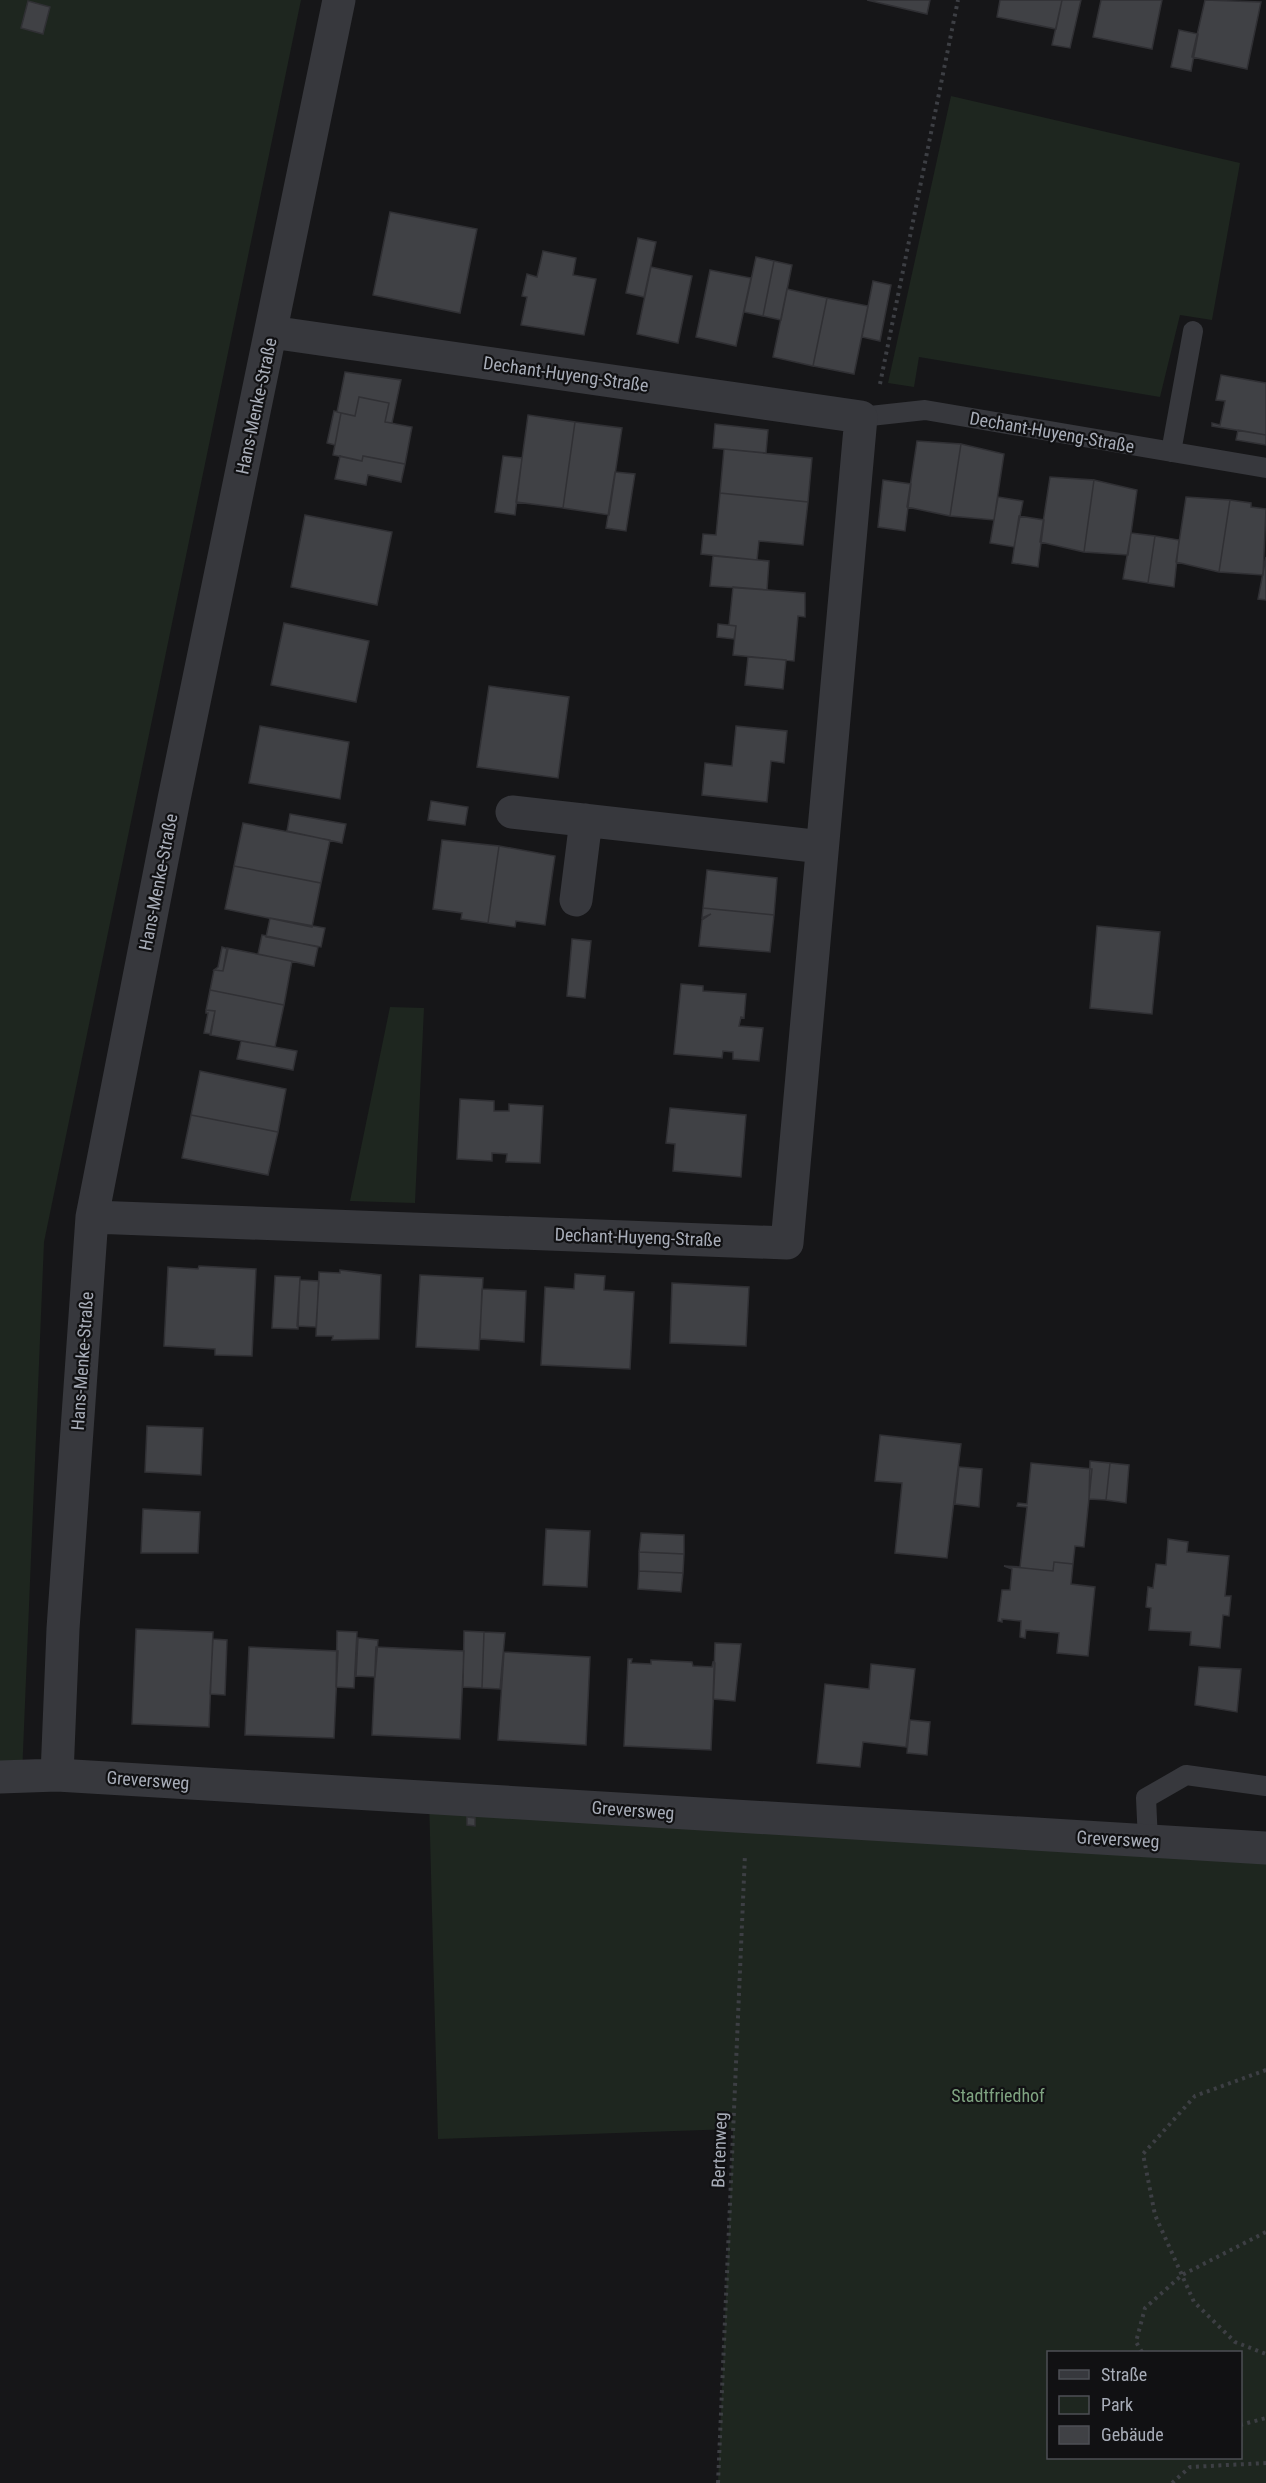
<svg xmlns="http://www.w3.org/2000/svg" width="1266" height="2483" font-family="'Roboto Condensed',sans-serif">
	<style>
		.green { fill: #1e261f; fill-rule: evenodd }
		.building { fill: #404145; stroke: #303034; stroke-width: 1.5 }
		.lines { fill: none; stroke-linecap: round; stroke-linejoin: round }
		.path { stroke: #3d3f44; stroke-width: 4; stroke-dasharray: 3 4.5; stroke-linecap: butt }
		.lane { stroke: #37383d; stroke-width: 20 }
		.street { stroke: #37383d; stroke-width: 33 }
		.labels { text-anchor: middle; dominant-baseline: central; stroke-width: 4.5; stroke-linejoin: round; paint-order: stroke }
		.street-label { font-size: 18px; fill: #a8adb8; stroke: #111113 }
		.park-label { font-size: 18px; fill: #7fa381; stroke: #111113 }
	</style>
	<rect width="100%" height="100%" fill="#161618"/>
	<path class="green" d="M0,0H301L44,1242L22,1776L0,1777Z
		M951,96L1240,163L1212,320L1180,315L1160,397L919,357L914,387L888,383Z
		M390,1007L424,1008L415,1203L350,1201Z
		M429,1798L1266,1849V2483H718L733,2129L438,2139ZM1048,2352H1240V2458H1048Z"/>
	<path class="building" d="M867,0H930L927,14Z
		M1000,0H1062L1056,29L997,17Z
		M1062,0H1081L1070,48L1052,45Z
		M1101,0H1162L1152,49L1093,37Z
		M1205,0L1261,2L1247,69L1192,57Z
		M28,1L50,7L43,34L21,28Z
		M1179,30L1198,34L1191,71L1171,67Z
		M390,212L477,229L460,313L373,295Z
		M638,238L656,242L644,297L626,293Z
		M543,251L576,258L573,275L596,279L584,335L521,325L527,297L522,296L527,274L537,277Z
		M756,257L774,261L763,316L744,312Z
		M774,261L792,265L781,320L763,316Z
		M651,267L692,276L678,343L637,334Z
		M710,270L751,278L736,346L696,337Z
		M873,281L891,285L880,341L862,337Z
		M787,289L827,298L813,366L773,357Z
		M827,298L868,306L854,374L813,366Z
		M345,372L401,380L392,423L385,422L389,403L359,397L355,416L337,412Z
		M1221,375L1266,383V435L1212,426V423L1220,425L1225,401L1216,400Z
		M359,397L389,403L385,422L412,427L405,464L363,456L362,461L333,455L341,413L355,416Z
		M334,411L341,413L335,445L327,443Z
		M528,415L575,422L563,508L516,502Z
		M575,422L622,428L609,515L563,508Z
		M715,424L768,430L766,453L713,448Z
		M1238,430L1266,435V445L1236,440Z
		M917,441L961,444L950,516L907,507Z
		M961,444L1004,454L994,520L950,516Z
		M724,449L812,458L808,502L720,493Z
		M340,456L362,461L363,456L405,464L401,482L368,475L366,485L335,479Z
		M503,456L522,458L515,515L495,512Z
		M615,472L635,474L626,531L606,528Z
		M1050,477L1094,480L1084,552L1040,542Z
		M883,480L911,484L905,531L878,527Z
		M1094,480L1137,490L1128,555L1084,552Z
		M720,493L808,502L803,545L759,541L757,560L701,554L703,534L716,535Z
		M998,497L1023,501L1014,547L990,543Z
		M1186,497L1230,500L1219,572L1176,562Z
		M1230,500L1251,503V507L1266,509L1263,575L1219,572Z
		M305,515L392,532L377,605L291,587Z
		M1019,516L1044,520L1038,567L1012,563Z
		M1131,533L1155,536L1148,583L1123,579Z
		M1155,536L1179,540L1174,587L1148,583Z
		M713,556L769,561L767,590L710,586Z
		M1266,557V600L1258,599Z
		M733,587L805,593V617L798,616L794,661L733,655L736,626L729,625Z
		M284,623L369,641L356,702L271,685Z
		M718,624L736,626L734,639L717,637Z
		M748,657L786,660L783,689L745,685Z
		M489,686L569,697L558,778L477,767Z
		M260,726L349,742L340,799L249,783Z
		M736,726L787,731L784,763L771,761L767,802L702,795L705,763L732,766Z
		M431,801L468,807L465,825L428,820Z
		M290,814L346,824L342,843L287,831Z
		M243,823L330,840L321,883L234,866Z
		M442,840L499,846L488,923L461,919L462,913L433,909Z
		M499,846L555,856L545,925L516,921L515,927L488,923Z
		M234,866L321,883L312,927L225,909Z
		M707,870L777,878L774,915L703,908Z
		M703,908L774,915L770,952L699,946L702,920L711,914L702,918Z
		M270,918L325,928L321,947L266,937Z
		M1097,926L1160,932L1152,1014L1090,1008Z
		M262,935L318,947L314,966L258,954Z
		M572,939L591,941L585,998L567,996Z
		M222,947L228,949L223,971L214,970L218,967Z
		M227,948L292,961L284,1005L210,990L214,970L223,971Z
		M681,984L703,986V991L746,994L744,1018L741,1017L739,1026L763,1028L759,1061L733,1059V1052L723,1051L722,1058L674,1054Z
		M210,990L284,1005L275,1047L210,1035L215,1011L206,1010Z
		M206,1010L215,1011L211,1034L204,1033L208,1013H206Z
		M241,1041L297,1051L293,1070L237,1059Z
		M200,1071L286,1089L278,1132L191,1115Z
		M460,1099L494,1101V1111H509V1104L543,1106L540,1163L506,1162L507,1154L492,1153V1161L457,1159Z
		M670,1108L746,1115L741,1177L673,1171L675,1144L666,1143Z
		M191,1115L278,1132L268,1175L182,1158Z
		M199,1266L256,1269L252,1356L215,1355V1349L164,1346L168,1267L198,1269Z
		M340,1270L381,1275L379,1339L332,1340L333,1336H316L319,1272L340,1273Z
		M575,1274L605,1276L604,1290L634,1292L630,1369L541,1365L545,1287L574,1289Z
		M420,1275L483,1278L479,1350L416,1347Z
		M275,1276L300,1277L298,1329L272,1328Z
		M300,1280L319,1281L316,1327L297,1326Z
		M672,1283L749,1287L746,1346L670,1343Z
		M482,1289L526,1291L524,1342L480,1339Z
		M147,1426L203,1428L201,1475L145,1472Z
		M880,1435L961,1444L947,1558L895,1553L902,1483L875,1481Z
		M1090,1461L1110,1463L1106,1500L1089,1499Z
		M1031,1463L1092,1469L1084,1547L1075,1546L1073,1564L1054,1562L1053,1571L1004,1566L1020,1567L1027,1507L1017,1506L1018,1503L1027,1504Z
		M1110,1463L1129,1465L1126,1503L1106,1500Z
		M959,1467L982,1469L979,1507L955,1504Z
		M143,1509L200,1512L198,1553H141Z
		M546,1529L590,1531L587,1587L543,1585Z
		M641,1533L684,1535V1554L639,1552Z
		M1168,1539L1188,1542L1187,1552L1229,1556L1225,1596H1231L1229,1616L1223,1615L1220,1648L1190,1645L1191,1632L1149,1630L1151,1608L1146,1607L1148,1587L1153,1588L1156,1564L1166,1565Z
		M639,1552L684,1554L683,1573L639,1571Z
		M1054,1562L1073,1564L1071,1584L1095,1587L1088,1656L1057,1653L1059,1633L1026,1630L1025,1638L1020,1637L1021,1621L1002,1619V1622L998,1621L1002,1590H1010L1012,1569L1004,1566L1053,1571Z
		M639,1571L683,1573L681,1592L638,1589Z
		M136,1629L213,1632L209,1727L132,1724Z
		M337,1631L357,1632L354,1688L336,1687Z
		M464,1631L484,1632L482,1688L463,1687Z
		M484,1632L505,1633L500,1689L482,1688Z
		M358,1638L378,1640L375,1677L356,1676Z
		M213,1639L227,1640L225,1695L210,1694Z
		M715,1643L741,1644L735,1701L713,1699Z
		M249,1647L338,1651L334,1738L245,1735Z
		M376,1647L464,1651L460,1739L372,1735Z
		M504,1652L590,1657L586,1745L498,1740Z
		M628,1659H632L631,1663L651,1664V1660L692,1662L693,1666L712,1667L713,1662L715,1663L711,1750L624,1746Z
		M871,1664L915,1669L906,1747L863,1742L860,1767L817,1763L825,1684L869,1689Z
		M1199,1667L1241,1669L1237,1712L1195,1705Z
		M910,1720L930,1722L927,1755L907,1753Z
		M467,1817L475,1818V1826L467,1825Z"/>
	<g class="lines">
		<path class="path" d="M880,384L958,0
			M1266,2070L1195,2096L1143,2154L1155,2215L1194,2302L1235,2342L1266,2354
			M1142,2352L1136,2342L1145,2308L1182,2275L1266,2232
			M1240,2425L1266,2418
			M718,2483L745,1854
			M1172,2483L1190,2467L1266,2463"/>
		<path class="lane" d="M861,417L925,410L1266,468
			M1171,452L1193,331
			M1148,1841L1146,1798L1186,1775L1266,1786"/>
		<path class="street" d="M512,812L822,847
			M576,900L586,820
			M92,1217L787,1243L861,417L271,332
			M57,1775L63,1629L92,1217L174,799L339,0
			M0,1777L57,1775L1266,1848"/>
	</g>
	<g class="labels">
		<g class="street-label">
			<text transform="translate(566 374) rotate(8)">Dechant-Huyeng-Straße</text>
			<text transform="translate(256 406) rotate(-78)">Hans-Menke-Straße</text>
			<text transform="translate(1052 432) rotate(10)">Dechant-Huyeng-Straße</text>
			<text transform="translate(158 882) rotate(-79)">Hans-Menke-Straße</text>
			<text transform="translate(638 1237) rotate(2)">Dechant-Huyeng-Straße</text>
			<text transform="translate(82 1361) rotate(-86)">Hans-Menke-Straße</text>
			<text transform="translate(148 1780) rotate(4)">Greversweg</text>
			<text transform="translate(633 1810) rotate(4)">Greversweg</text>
			<text transform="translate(1118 1839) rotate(3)">Greversweg</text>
			<text transform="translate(719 2150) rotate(-88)">Bertenweg</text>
		</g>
		<g class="park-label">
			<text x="998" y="2095">Stadtfriedhof</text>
		</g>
	</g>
	<rect x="1047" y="2351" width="195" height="108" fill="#111113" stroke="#4d4f55" stroke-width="1.5"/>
	<rect x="1059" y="2370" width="30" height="9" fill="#37383d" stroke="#4d4f55" stroke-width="1.5"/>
	<text x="1101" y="2381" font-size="18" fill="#a8adb8">Straße</text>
	<rect x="1059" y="2396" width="30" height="18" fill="#1e261f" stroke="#4d4f55" stroke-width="1.5"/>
	<text x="1101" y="2411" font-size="18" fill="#a8adb8">Park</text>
	<rect x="1059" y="2426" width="30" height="18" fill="#404145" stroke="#4d4f55" stroke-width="1.5"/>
	<text x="1101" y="2441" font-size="18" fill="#a8adb8">Gebäude</text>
</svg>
